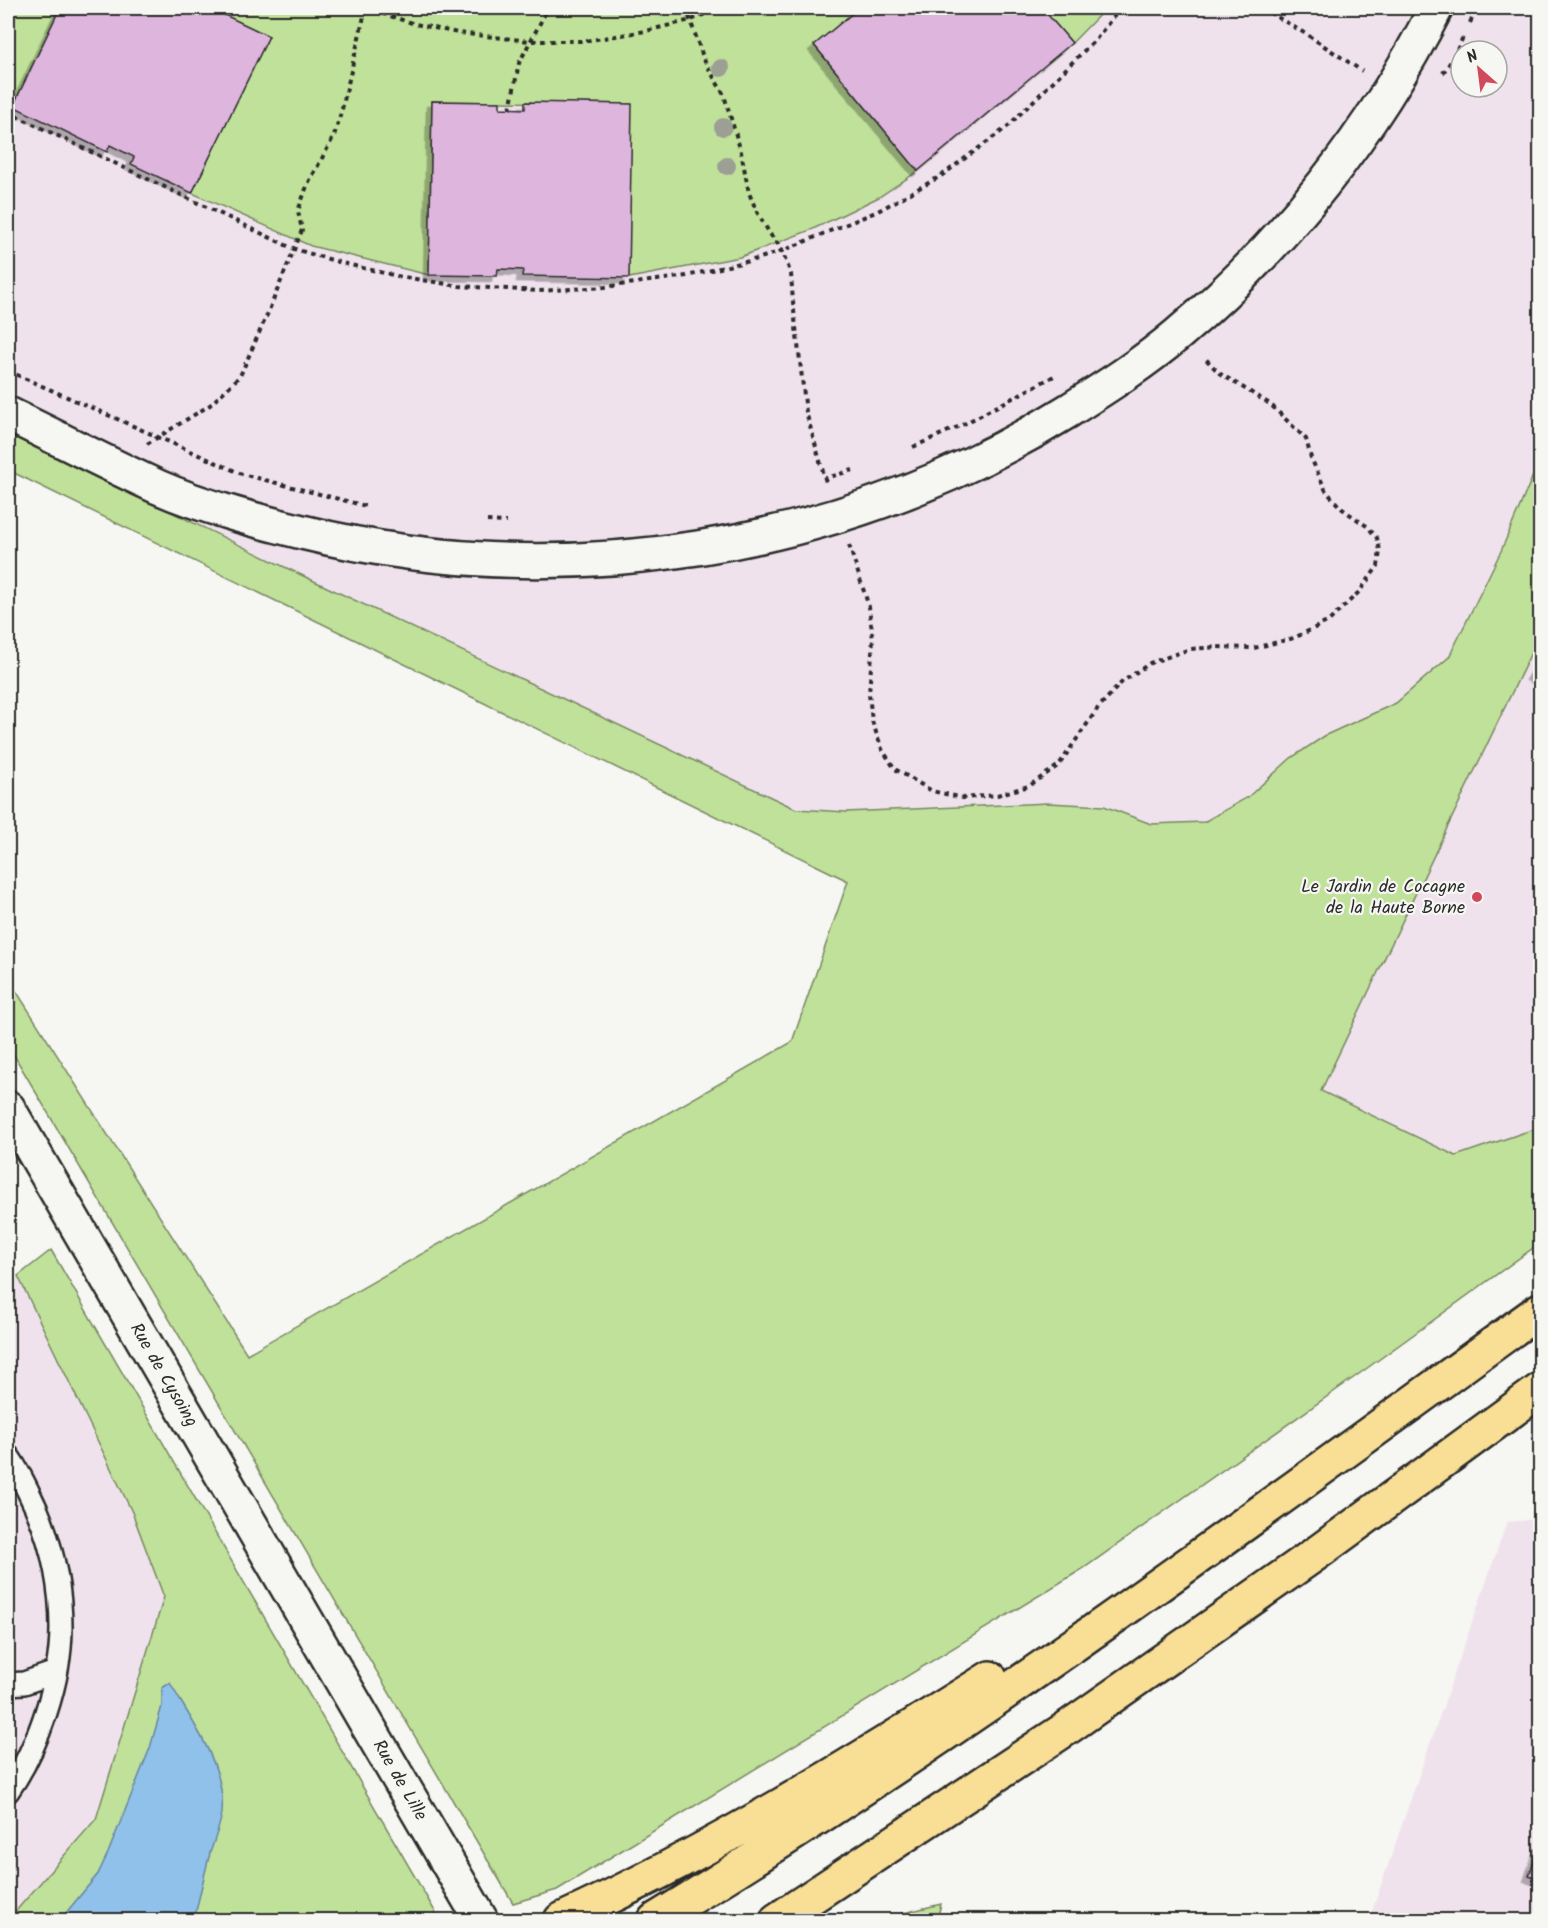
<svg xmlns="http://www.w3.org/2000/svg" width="1548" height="1928" font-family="Kalam,sans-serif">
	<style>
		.built { fill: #efe2ec; fill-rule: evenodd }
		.green { fill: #c0e19a; stroke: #768662; stroke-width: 1.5 }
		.water { fill: #8fc1eb; stroke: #67859e; stroke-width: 1.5 }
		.building { fill: #deb5dd; stroke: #2b2b2b; stroke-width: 1.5; filter: url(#shadow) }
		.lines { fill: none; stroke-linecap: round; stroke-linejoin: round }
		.service-casing { stroke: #2b2b2b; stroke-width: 26 }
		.minor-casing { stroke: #2b2b2b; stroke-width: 38 }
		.secondary-casing { stroke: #2b2b2b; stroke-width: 38 }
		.motorway-casing { stroke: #2b2b2b; stroke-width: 38 }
		.path { stroke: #2b2b2b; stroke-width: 4; stroke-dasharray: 4.5 4.5; stroke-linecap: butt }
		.service { stroke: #f6f6f2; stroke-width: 21 }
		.minor { stroke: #f6f6f2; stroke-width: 33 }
		.secondary { stroke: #f6f6f2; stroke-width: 33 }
		.motorway { stroke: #f9df96; stroke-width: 33 }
		.tree { fill: #9b9f94 }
		.poi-dot { fill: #d1495b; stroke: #f6f6f2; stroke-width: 2 }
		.labels { text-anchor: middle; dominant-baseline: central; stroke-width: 4.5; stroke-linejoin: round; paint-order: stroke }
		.poi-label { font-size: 18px; fill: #2b2b2b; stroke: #f6f6f2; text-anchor: end }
		.street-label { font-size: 18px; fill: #2b2b2b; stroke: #f6f6f2 }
	</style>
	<defs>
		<filter id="shadow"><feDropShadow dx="-5.5" dy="5.5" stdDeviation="0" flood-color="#0004"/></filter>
	</defs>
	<rect width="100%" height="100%" fill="#f6f6f2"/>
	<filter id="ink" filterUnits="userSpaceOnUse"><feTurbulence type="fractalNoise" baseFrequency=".0167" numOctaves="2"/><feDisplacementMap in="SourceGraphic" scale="12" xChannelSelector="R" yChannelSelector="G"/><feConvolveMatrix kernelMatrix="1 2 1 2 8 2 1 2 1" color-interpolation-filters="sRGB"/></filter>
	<g filter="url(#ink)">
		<path class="built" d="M8,8H1540V1127L1456,1156L8,470ZM1461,51H1497V87H1461Z
			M8,1259L18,1276L132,1512L164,1597L96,1819L8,1920Z
			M1540,1519V1920H1369L1507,1522Z"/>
		<path class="green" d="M8,8H60L13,106L8,103Z
			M210,8H859L814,45L918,171L879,197L813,229L740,257L629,278L630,104L432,101L429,275L311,246L192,193L269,36Z
			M1042,8H1106L1072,43Z
			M8,433L295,572L796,809L846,812L1049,803L1104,806L1151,824L1204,822L1248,797L1291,758L1326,735L1396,703L1449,657L1501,551L1540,459V634L1321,1091L1456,1156L1540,1127V1243L1359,1374L1084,1568L557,1890L513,1903L8,1045V978L247,1354L792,1042L848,881L8,470Z
			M51,1250L440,1920H8L96,1819L164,1597L132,1512L18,1276Z
			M941,1904L937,1920H881L887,1917Z"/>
		<path class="water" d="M170,1683C192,1722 226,1766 222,1813C220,1826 214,1841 210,1853C204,1876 199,1898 194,1920H60L98,1874L108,1853L150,1748L162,1706V1688Z"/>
		<path class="building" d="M60,8H193L204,13L207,8H210L269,36L192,193L131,164L134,157L110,145L107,152L13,106Z
			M859,8H1042L1072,43L918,171L814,45Z
			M432,101L500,102V108L525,109V102L632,104L629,278L522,276L523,270L498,269L497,276L429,275Z
			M1540,657V679L1532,675Z
			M1540,1842V1880L1529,1876Z"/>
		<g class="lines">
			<defs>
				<path id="service" d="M8,1456C20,1472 27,1489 36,1508C52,1545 61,1587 61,1628C61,1680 38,1749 8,1791
					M8,1684L24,1683L56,1672"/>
				<path id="minor" d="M8,414C58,438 107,464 158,487C204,507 254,520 302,532C561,596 842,551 1068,411C1106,387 1144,363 1178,334C1285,244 1373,132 1436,8"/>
				<g id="secondary">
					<path id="s1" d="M8,1108L481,1920"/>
				</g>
				<path id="motorway" d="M561,1920C711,1852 851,1765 990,1678
					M655,1920C962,1734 1250,1520 1540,1310
					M777,1920L1067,1728L1321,1550L1540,1390"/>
			</defs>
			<use href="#service" class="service-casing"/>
			<use href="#minor" class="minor-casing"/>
			<use href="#secondary" class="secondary-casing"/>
			<use href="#motorway" class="motorway-casing"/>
			<path class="path" d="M365,8L415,24L458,33L530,41H585L646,31L691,20L720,8
				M686,8L704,60L724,95L741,152L749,193L757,212L770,234L781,248L791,274L793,302L806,412L826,482
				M1262,8L1306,34L1362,71
				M1470,23L1477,8
				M1443,73L1453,58L1464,35
				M510,109L519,63L548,8
				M8,112L294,249L342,263L397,276L459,286L538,291L605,287L687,276L757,259L782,251L878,211L941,176L1006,128L1096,39L1120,8
				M8,371L242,474L366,506
				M147,444L210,405L240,376L267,315L302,230L298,211L307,186L334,136L342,109L366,8
				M913,447L962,425L1054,376
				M823,479L853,470
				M487,521L506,522
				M849,545L869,607L873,639L869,694L872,721L882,749L895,769L932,791L963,798L997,795L1029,786L1059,765L1098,708L1122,682L1150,663L1190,649L1218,647L1254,648L1294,638L1329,621L1360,591L1378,566L1380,550L1377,538L1368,527L1341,508L1326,491L1311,458L1306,439L1270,404L1219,373L1204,357"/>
			<use href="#service" class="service"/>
			<use href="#minor" class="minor"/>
			<use href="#secondary" class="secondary"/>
			<use href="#motorway" class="motorway"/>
		</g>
		<g class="tree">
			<circle cx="721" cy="68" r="9"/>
			<circle cx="723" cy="127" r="9"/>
			<circle cx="727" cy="166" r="9"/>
		</g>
	</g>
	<circle class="poi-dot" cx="1477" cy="897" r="6"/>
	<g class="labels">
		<g class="poi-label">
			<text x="1465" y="887">Le Jardin de Cocagne<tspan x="1465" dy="21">de la Haute Borne</tspan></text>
		</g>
		<g class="street-label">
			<text stroke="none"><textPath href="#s1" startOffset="309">Rue de Cysoing</textPath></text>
			<text stroke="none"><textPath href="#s1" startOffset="778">Rue de Lille</textPath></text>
		</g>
	</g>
	<rect width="1548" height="1928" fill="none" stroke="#f6f6f2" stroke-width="30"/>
	<rect x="15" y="15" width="1518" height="1898" fill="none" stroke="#2b2b2b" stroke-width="2" filter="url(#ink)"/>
	<g transform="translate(1479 69) rotate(332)"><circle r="28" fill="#f6f6f2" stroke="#a5a5a2" stroke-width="1.5"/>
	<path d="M0-4.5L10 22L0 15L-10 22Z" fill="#d1495b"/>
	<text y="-9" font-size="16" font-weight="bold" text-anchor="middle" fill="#2b2b2b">N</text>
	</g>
</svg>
